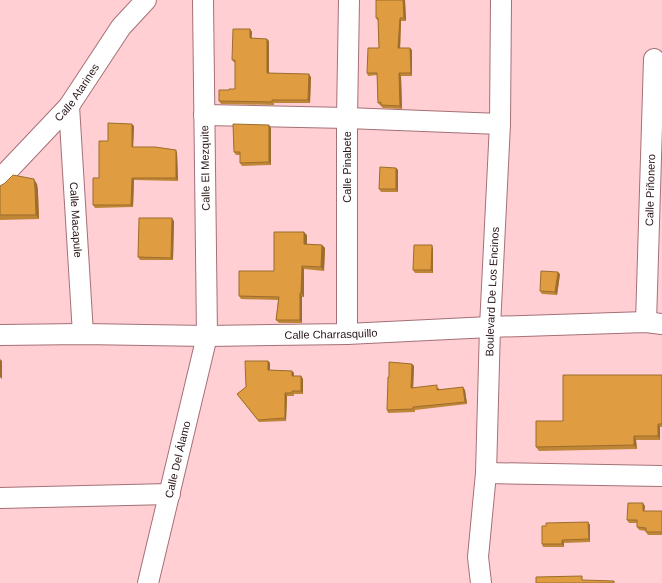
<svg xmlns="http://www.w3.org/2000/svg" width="662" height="583" font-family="Helvetica,sans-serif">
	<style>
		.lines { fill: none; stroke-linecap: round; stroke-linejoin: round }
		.minor-casing { stroke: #a57077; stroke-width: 22 }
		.minor { stroke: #fff; stroke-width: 20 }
		.wall { fill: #c08637 }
		.shaded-wall { fill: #9c6d2d }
		.building { fill: #df9c40; stroke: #9c6d2d }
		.labels { text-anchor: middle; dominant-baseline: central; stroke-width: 4; stroke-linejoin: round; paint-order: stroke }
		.street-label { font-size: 11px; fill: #281417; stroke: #fefefe }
	</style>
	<rect width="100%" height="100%" fill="#ffcfd4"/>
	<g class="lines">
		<defs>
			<g id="minor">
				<path id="s1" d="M69,106L83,334"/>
				<path d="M204,115L347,118L500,124"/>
				<path id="s2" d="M0,179L69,106L121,27L146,0"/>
				<path id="s3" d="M646,322L654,59"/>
				<path d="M347,334V118L349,0"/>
				<path id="s4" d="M0,335L83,334L207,336L347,334L490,327L646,322L662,324"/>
				<path d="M486,473L662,476"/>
				<path d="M0,498L170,494"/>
				<path id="s5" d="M148,583L207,336L203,0"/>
				<path id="s6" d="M481,583L478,557L486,473L490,327L500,124L501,0"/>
			</g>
		</defs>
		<use href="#minor" class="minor-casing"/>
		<use href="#minor" class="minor"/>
	</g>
	<path class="wall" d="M405,0L406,21H401L400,48L412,50V76H401L402,109L383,108L378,103L377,75L368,76L367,73L379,48L378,21L376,18Z
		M250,29L252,32V38L269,41V73L311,77L310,103H274V105L221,104L219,101L229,90L235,89V63L232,60Z
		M269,125L271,128V165L242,166L240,163V155H236L234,152Z
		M134,126L133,147L177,153L178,181L134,180L133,207L95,208L93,205L108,141Z
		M396,168L398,170V192H381L379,189Z
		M37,184L38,191V193L39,219L0,220V186Z
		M174,221L173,260H140L138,257Z
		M307,235V244L322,245L325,248L324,271L304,269V297H302V323H279L276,320L278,300L241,299L239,296L274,271Z
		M433,248V273H415L413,270Z
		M560,274L557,295L542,294L540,291Z
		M268,361L270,363V370L292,371L294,373V376H301L303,379V394H294V396H287L286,421L259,422L237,394L246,387Z
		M412,364L414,366L413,388H439V389L465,390L467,404L415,410V412L388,413L387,410L389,377Z
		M662,375V427H660V440H636L637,449L539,451L536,447L563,421Z
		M645,506L644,511H662V535H648L646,532V531L639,530L637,527V523H629L627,520Z
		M588,522L590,525V542L564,543V547H543L542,544Z"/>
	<path class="shaded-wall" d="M403,0H405L406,21L404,18Z
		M400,18L401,21L400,51L398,48Z
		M250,29L252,32L251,41L250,38Z
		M267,39L269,41V76L267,73Z
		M410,48L412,50V76L411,73Z
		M399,73L401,76L402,109L400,106Z
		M309,74L311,77L310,103L308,100Z
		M132,124L134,126L133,150L132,147Z
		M269,125L271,128V165L269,162Z
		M176,150L177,153L178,181L176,178Z
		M396,168L398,170V192L396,189Z
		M132,178L134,180L133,207L131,205Z
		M34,179L37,184L38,191V193L39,219L36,215Z
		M172,218L174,221L173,260L171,258Z
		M304,232L307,235V247L304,244Z
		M322,245L325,248L324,271L321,267Z
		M432,245L433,248V273L431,270Z
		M302,266L304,269V297L301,293Z
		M558,272L560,274L557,295L555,292Z
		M300,293L302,297V323L300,320Z
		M0,359L2,361V379L0,377Z
		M268,361L270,363V373L268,370Z
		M412,364L414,366L413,391L411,388Z
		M292,371L294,373L293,379L292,376Z
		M301,376L303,379V394L301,391Z
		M463,387L465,390L467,404L465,402Z
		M285,393L287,396L286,421L285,418Z
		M658,424L660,427V440L658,436Z
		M634,436L636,440L637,449L634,445Z
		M643,503L645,506L644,514L643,511Z
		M588,522L590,525V542L589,539Z
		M562,540L564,543V547L562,544Z"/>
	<path class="building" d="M376,0H403L404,18H400L398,48H410L411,73H399L400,106L381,105V102L378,103L377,73H367L368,48H379L378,18H376Z
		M233,29H250V38L267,39V73L309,74L308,100H272V102L219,101V90H229V89H235V60H232Z
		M108,123L132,124V147H155L176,150V178H132L131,205H93V178H99V141H108Z
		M233,124L269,125V162L240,163V152H234Z
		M380,167L396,168V189H379Z
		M13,175L34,179L35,188L36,215H0V186L5,183Z
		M139,218H172L171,258L138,257Z
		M274,232H304V244L322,245L321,267L302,266L301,293H300V320H276L279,297L239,296V271H274Z
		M414,245H432L431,270H413Z
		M541,271L558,272L555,292L540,291Z
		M245,361H268V370L292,371V376H301V391H292V393H285V418L258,420L237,394L246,387Z
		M389,362L412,364L411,388L437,385V390L463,387L465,402L413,407V409L387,410L388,377H389Z
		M563,375H662V424H658V436H634V445L536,447V421H563Z
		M628,503H643V511H662V532H646V528L637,527V520H627Z
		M588,522L589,539L562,540V544H542V526H546V523Z
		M582,576V580L614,581V583H536V577Z"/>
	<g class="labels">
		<g class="street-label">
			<text stroke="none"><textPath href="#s2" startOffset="116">Calle Atarines</textPath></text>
			<text transform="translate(347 167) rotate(-90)">Calle Pinabete</text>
			<text transform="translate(205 168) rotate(-91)">Calle El Mezquite</text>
			<text stroke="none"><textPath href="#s3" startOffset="132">Calle Piñonero</textPath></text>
			<text stroke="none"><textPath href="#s1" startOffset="114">Calle Macapule</textPath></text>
			<text stroke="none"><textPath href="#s6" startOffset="292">Boulevard De Los Encinos</textPath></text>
			<text stroke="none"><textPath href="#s4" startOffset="331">Calle Charrasquillo</textPath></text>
			<text stroke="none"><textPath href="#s5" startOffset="127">Calle Del Álamo</textPath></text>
		</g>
	</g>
</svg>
